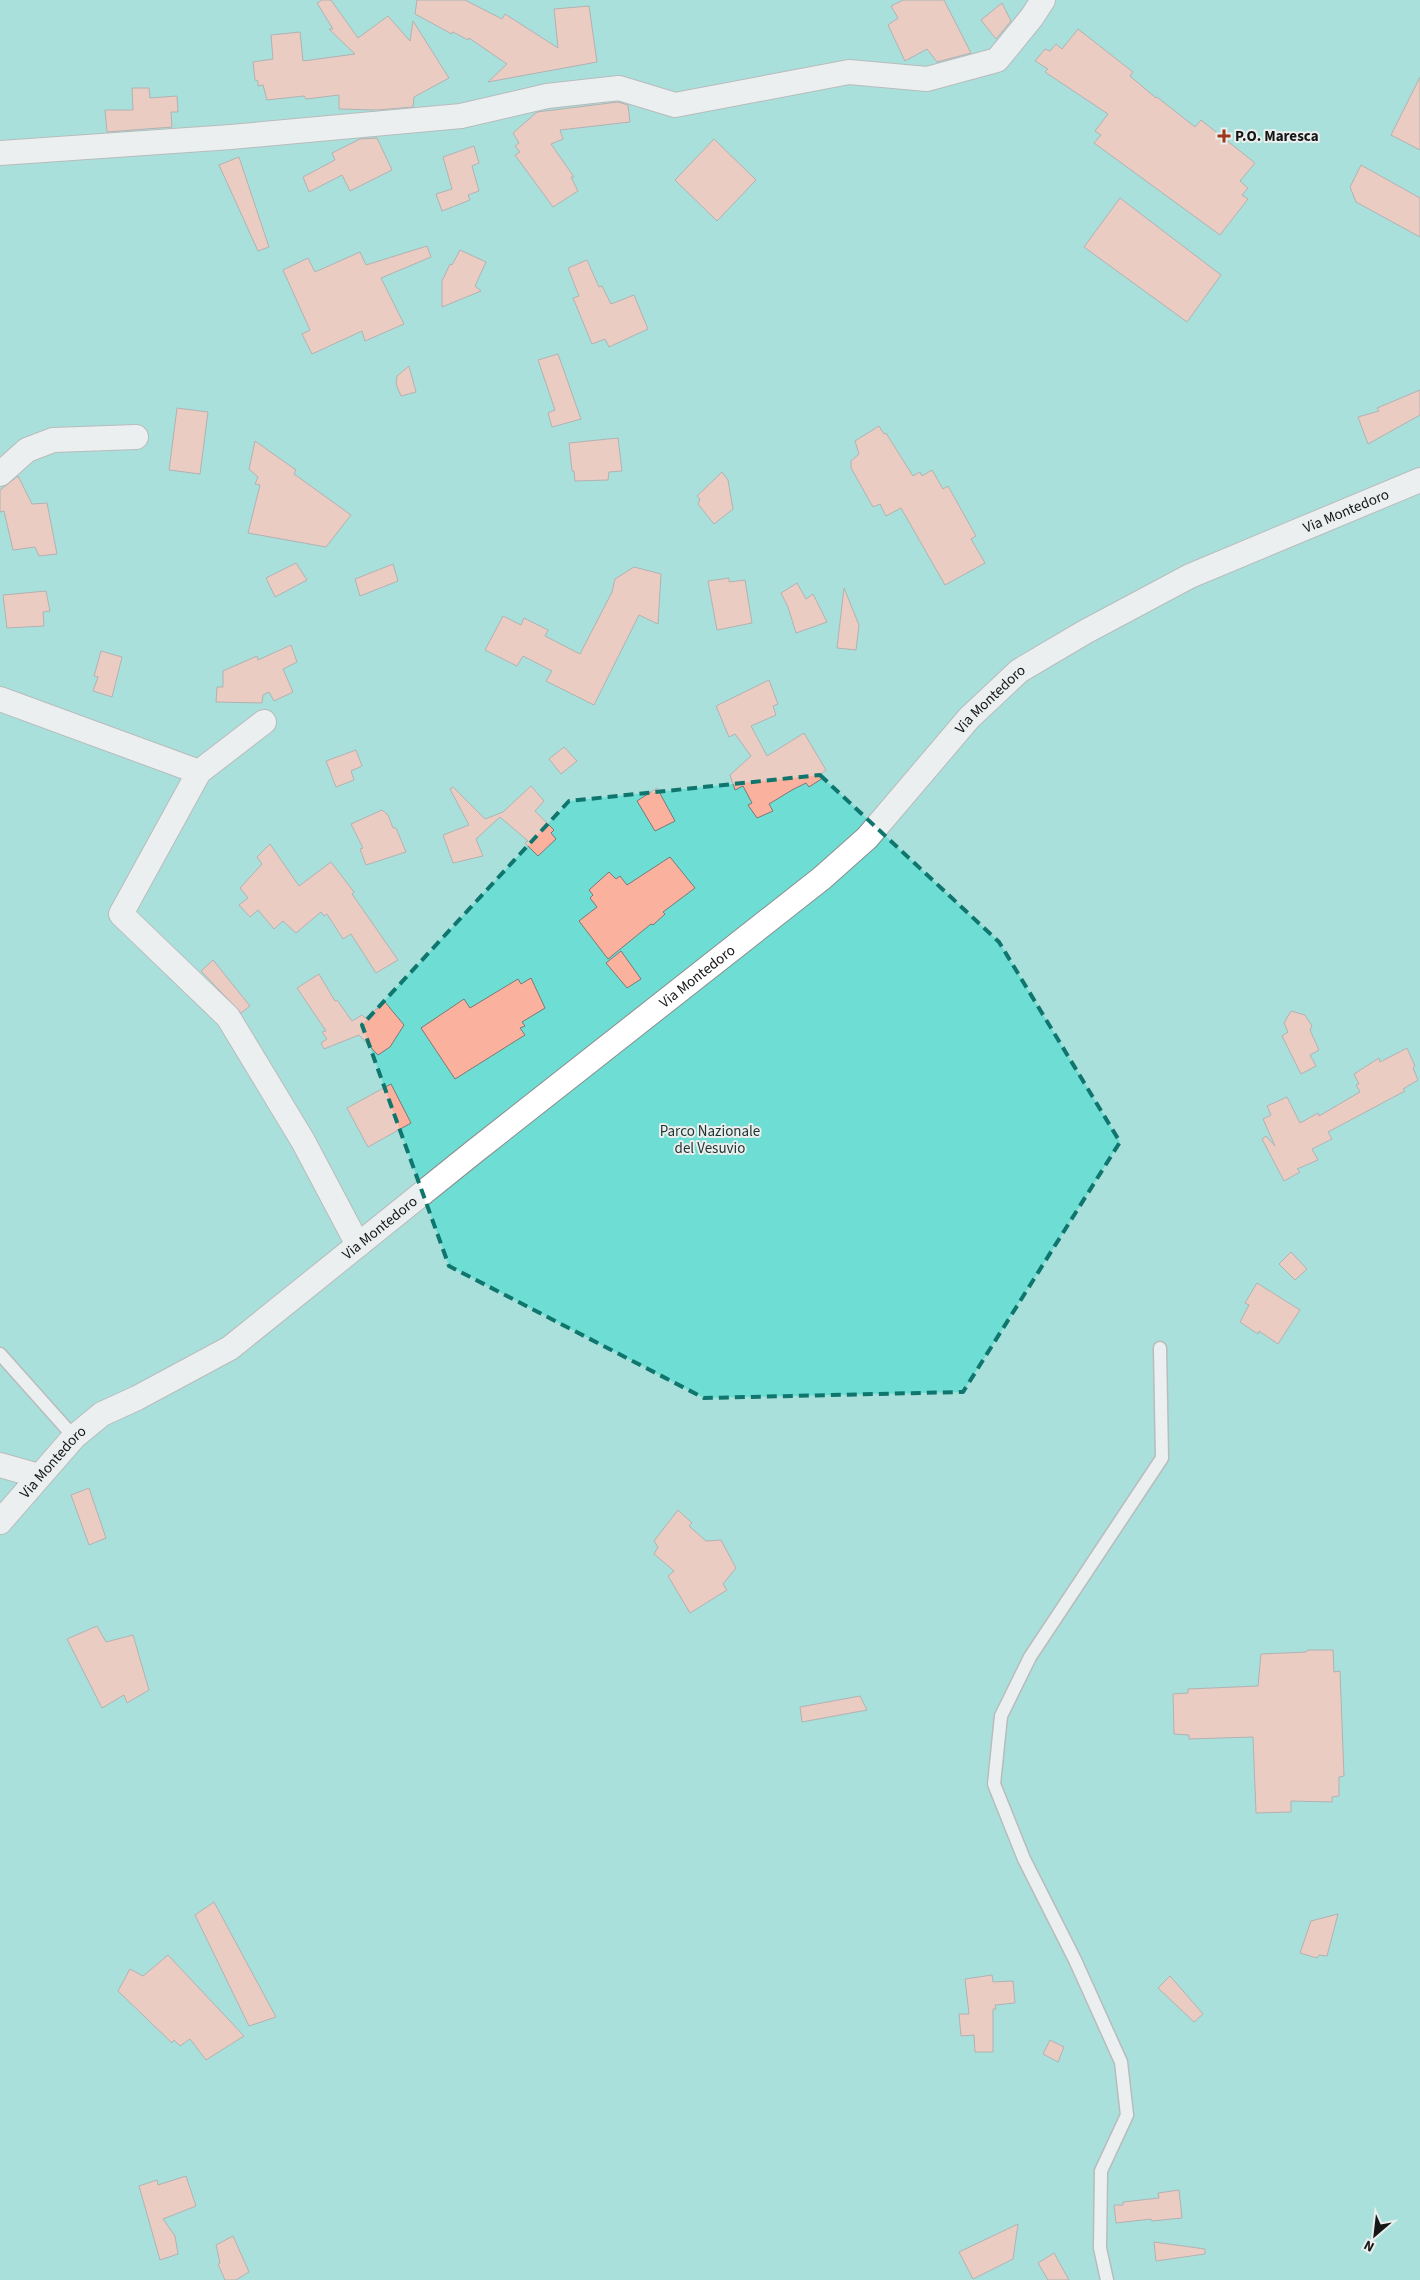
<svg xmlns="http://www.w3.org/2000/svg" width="1420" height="2280" font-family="'Source Sans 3',sans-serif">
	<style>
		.green { fill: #6eddd3 }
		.building { fill: #fab19e; stroke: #7c7877 }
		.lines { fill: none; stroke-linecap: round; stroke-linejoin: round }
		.lane-casing { stroke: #8a8e8e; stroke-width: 15 }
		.street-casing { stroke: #8a8e8e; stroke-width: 26 }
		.lane { stroke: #fff; stroke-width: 12 }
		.street { stroke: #fff; stroke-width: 24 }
		.marked { fill: none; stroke: #0f766e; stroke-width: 4; stroke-dasharray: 10 6; stroke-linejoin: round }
		.poi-dot { fill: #9f371c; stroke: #eaefee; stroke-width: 2 }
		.labels { text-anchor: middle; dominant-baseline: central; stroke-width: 4; stroke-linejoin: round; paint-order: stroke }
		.poi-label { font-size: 15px; font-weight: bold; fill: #151717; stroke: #eaefee; text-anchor: start }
		.street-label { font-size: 15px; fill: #151717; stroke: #eaefee }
		.park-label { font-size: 15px; fill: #1d3330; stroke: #eaefee }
	</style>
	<rect width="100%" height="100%" fill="#dde2e1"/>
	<path class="green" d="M0,0H1420V2280H0Z"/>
	<path class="building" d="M322,0H331L358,38L388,16L410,41L413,21L449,78L414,97L413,107L378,110L339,109V95L306,99L304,96L267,100L263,85L258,86V81L255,80L253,62L273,59L271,35L300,32L303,61L355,54L329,29H333L317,3Z
		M417,0H465L502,19L505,14L558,48L554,9L589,6L597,62L488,82L507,64L469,38L468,40L453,32L452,34L415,14Z
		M903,0H944L971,53L937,62L927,49L905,61L888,25L898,18L891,6Z
		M1002,3L1011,21L996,39L981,20Z
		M1078,29L1133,72L1130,76L1156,98L1157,97L1195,127L1201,120L1255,163L1240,181L1248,188L1242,195L1248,199L1220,235L1094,143L1101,135L1095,131L1108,114L1045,72L1048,69L1035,61L1045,49L1050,51L1056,44L1062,49Z
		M1420,77V150L1391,135Z
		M132,88H149L150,98L177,96L178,112H171L172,127L107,132L105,110H133Z
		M618,102L628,105L630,122L560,130L563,139L551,144L574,177H571L578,191L553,207L515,155L520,152L515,146L519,143L513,133L537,112Z
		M377,138L392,170L350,191L342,175L309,192L303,177L335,160L332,153L360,139Z
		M714,139L756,180L717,221L675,180Z
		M474,146L479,163L472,166L479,191L468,195L470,200L442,211L436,194L452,189L443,157Z
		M239,157L269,247L258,251L219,165Z
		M1361,165L1420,198V237L1356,202L1350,187Z
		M1120,198L1221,275L1187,322L1084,247Z
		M427,246L431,257L381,278L404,324L365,341L362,331L312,354L302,334L310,330L283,270L308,258L315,272L360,252L366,265Z
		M460,250L486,262L475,286L481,291L442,307V281L450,264L452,265Z
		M587,260L599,287L602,286L611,304L634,295L648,329L609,347L605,339L592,344L573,298L579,296L568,268Z
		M558,354L581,419L552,427L548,413L555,410L538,360Z
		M409,366L416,392L401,396L396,384L397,376Z
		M1420,390V415L1368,444L1358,417L1379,411L1377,408Z
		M177,408L208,412L200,474L169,470Z
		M879,426L884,434L886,433L913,476L920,472L922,476L932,470L943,489L948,486L976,536L971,539L985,563L945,585L901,508L886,516L880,504L873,507L851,468V461L859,454L855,441Z
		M618,438L622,471L609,472L608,480L575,481L574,471H572L569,443Z
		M255,441L296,470L294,474L351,515L326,547L248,533L260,485L255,484L258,477L249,469Z
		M722,472L728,480L733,509L714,524L698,504L700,499L697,496Z
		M18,476L32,504L47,503L57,554L39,556L35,547L13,550L4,511L0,512V490Z
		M296,563L307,580L275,597L266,578Z
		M393,564L398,581L360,596L355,579Z
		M634,567L661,574L658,624L639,615L594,705L546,681L552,671L523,656L517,666L485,650L503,616L521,625L524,618L548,630L545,636L580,654L612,592L615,579Z
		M729,578V582L745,580L752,623L717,630L708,581Z
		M797,583L806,599L813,594L827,622L796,633L788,607L781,593Z
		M844,588L859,625L856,650L837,648Z
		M46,591L50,611L43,612L44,626L7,628L3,595Z
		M291,645L297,662L283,669L293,692L274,701L269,692L263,695L262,703L216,702L217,687H223V671L257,656L258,660Z
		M101,651L122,657L112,697L93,691L98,677L94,676Z
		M769,680L778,704L773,706L776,715L751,726L767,756L804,733L826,770L821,774L823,778L809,787L806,783L792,790L769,804L773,811L757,818L748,805L752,803L743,786L735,790L730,775L751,756L735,734L729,737L716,706Z
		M564,747L577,761L561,774L549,759Z
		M356,750L362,766L351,771L354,780L336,787L326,761Z
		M531,786L544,801L535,811L554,830L551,833L556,839L538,856L525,843L528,841L500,817L476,839L483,856L453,863L443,835L469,825L450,789L453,787L485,819L503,812Z
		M657,788L675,821L655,831L637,801Z
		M382,810L388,815L393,828H396L406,852L366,865L360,849L363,848L351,824Z
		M270,844L299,886L331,862L354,892L352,894L398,960L376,973L351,934L343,939L327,914L324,916L321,912L296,933L283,921L274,929L258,910L250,917L239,905L248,898L240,888L262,864L257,857Z
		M670,857L695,888L663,912L665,914L653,925L651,924L608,959L579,921L597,907L590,898L593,895L589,890L609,872L616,879L620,876L627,885Z
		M621,951L641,979L627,988L606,963Z
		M213,960L250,1006L241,1013L201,971Z
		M319,974L335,1001L337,1000L352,1021L362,1015L365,1018L385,1002L404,1025L390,1047L378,1055L359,1035L324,1049L321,1043L327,1039L322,1032L326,1031L297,988Z
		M531,978L545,1008L522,1022L525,1026L520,1028L525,1035L455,1079L421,1028L464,999L470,1008L518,979L521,984Z
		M1291,1011L1305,1015L1312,1026L1310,1030L1319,1050L1310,1055L1316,1066L1301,1074L1282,1036L1288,1032L1284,1023Z
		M1407,1048L1415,1066L1413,1068L1418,1080L1403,1089L1405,1091L1328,1132L1332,1139L1312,1149L1318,1160L1297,1169L1300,1172L1284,1181L1262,1139L1266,1136L1275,1146L1263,1119L1271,1115L1267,1106L1287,1097L1300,1123L1318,1113L1319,1116L1360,1092L1356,1085L1359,1084L1354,1074L1379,1058L1380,1062Z
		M391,1084L411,1123L368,1147L347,1108Z
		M1291,1252L1307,1269L1295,1280L1279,1264Z
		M1257,1283L1300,1310L1278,1344L1259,1331L1258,1334L1240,1322L1249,1305L1245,1303Z
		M89,1488L106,1538L89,1545L71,1495Z
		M678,1510L692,1523L689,1526L706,1541L721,1540L736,1568L723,1584L727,1590L690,1613L668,1576L674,1571L654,1554L658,1547L654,1541Z
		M97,1626L106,1642L133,1635L149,1690L127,1703L124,1695L102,1708L67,1639Z
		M1308,1650H1333L1334,1672L1340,1671L1344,1776L1339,1777V1796L1332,1797V1802L1291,1801V1812L1256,1813L1253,1737L1189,1739V1735L1174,1734L1173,1694L1188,1693V1689L1258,1686L1261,1654L1306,1652Z
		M860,1696L867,1710L802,1722L800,1707Z
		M214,1902L276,2017L249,2026L195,1915Z
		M1338,1914L1327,1956L1319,1955L1317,1958L1300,1953L1311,1921Z
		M168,1955L244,2036L206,2060L190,2039L180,2046L174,2040L172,2043L118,1991L130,1969L143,1976Z
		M992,1975L993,1982L1013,1981L1015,2003L995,2005L996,2009H993V2052H975L974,2035L961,2036L959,2014H969L965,1979Z
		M1170,1976L1203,2014L1194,2022L1158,1988Z
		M1050,2040L1064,2047L1058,2062L1043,2054Z
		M186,2176L196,2206L163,2219L175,2236L178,2254L160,2260L139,2186L157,2180L158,2185Z
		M1179,2190L1182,2218L1152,2221L1151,2219L1116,2223L1114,2205H1123V2202L1159,2198L1158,2193Z
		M1018,2224L1013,2259L973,2279L959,2252Z
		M233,2236L249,2272L236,2280H225L218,2264L220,2263L216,2245Z
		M1154,2242L1205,2249V2254L1156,2261Z
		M1054,2253L1069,2280H1048L1038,2263Z"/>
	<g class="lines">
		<defs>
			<path id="lane" d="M0,1354L74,1437
				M1107,2280L1100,2248L1101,2171L1127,2115L1121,2062L1075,1960L1024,1859L994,1784L1001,1716L1030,1657L1162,1458L1160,1348"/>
			<g id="street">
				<path d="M0,153L231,137L461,116L547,96L619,88L675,105L849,72L927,79L997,60L1032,17L1043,0"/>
				<path d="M0,474L27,450L53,440L136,437"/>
				<path d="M0,699L199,772"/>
				<path d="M264,722L199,772L121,914L228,1017L303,1141L358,1245"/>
				<path d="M0,1465L39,1476"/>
				<path id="s1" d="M0,1522L74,1437L102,1414L137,1398L230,1348L475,1151L822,878L867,838L969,718L1019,671L1085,632L1190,576L1420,480"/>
			</g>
		</defs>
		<use href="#lane" class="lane-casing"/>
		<use href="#street" class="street-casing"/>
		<use href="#lane" class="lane"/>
		<use href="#street" class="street"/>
	</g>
	<path d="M0 0H1420V2280H0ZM820,775L999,942L1120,1142L963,1392L704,1398L449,1266L362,1025L569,801Z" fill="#dde2e1" fill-opacity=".55" fill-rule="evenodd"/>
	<path class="marked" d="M820,775L999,942L1120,1142L963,1392L704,1398L449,1266L362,1025L569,801Z"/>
	<path class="poi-dot" d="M1221.5 128.5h5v5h5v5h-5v5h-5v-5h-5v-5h5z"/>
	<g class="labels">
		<g class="poi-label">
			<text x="1235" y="136">P.O. Maresca</text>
		</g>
		<g class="street-label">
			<text stroke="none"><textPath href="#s1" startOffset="1700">Via Montedoro</textPath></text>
			<text stroke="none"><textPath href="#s1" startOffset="1295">Via Montedoro</textPath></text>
			<text stroke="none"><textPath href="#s1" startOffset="890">Via Montedoro</textPath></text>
			<text stroke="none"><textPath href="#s1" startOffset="485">Via Montedoro</textPath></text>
			<text stroke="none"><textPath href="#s1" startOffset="80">Via Montedoro</textPath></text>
		</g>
		<g class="park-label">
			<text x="710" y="1131">Parco Nazionale<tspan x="710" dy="17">del Vesuvio</tspan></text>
		</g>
	</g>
	<g transform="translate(1375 2235) rotate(208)" stroke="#eaefee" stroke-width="4" paint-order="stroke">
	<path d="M0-4L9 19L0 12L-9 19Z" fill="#151717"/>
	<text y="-8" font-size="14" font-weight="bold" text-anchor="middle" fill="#151717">N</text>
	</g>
</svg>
